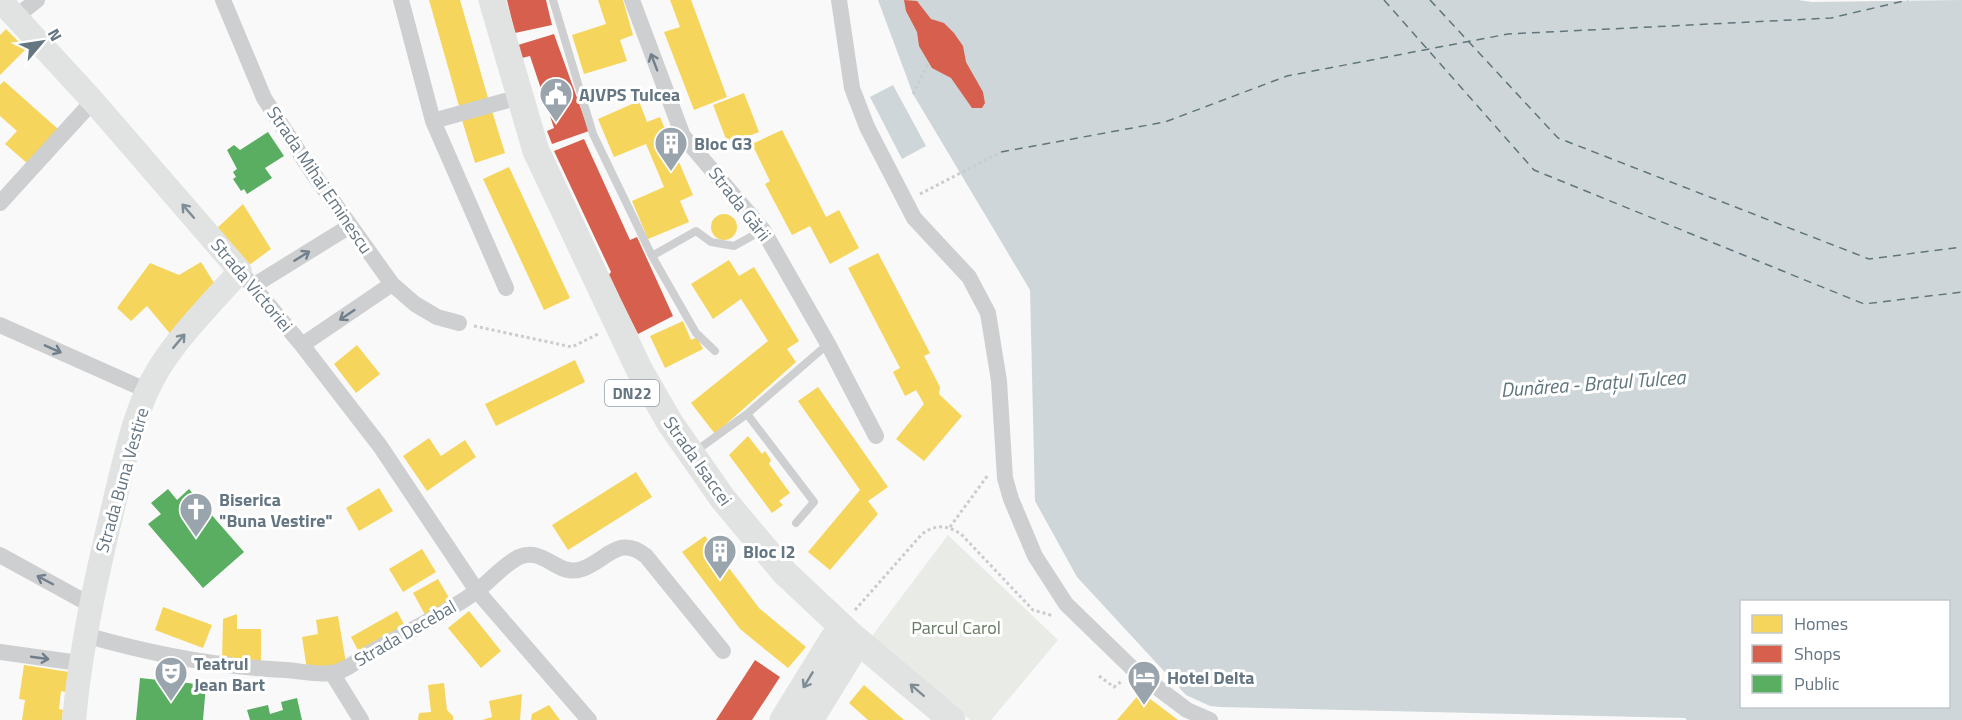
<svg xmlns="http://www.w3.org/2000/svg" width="1962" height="720" font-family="'Titillium Web',sans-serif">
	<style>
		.green { fill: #e8ebe6 }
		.water { fill: #ced6d9; fill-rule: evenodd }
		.homes { fill: #f6d55c }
		.shops { fill: #d6604d }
		.public { fill: #5aae61 }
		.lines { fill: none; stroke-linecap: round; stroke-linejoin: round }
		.ferry { stroke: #60757c; stroke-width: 1.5; stroke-dasharray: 8 6; stroke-linecap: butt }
		.path { stroke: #cbcccd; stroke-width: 3; stroke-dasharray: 3 3; stroke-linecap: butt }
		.lane { stroke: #cecfd0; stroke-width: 8 }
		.street { stroke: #cecfd0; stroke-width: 16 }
		.secondary { stroke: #e1e2e2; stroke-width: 24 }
		.primary { stroke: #e1e2e2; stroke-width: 27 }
		.oneway { stroke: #707f8b }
		.oneway2 { stroke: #7e8c96 }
		.labels { text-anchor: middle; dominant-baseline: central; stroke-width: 6; stroke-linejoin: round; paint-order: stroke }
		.shield { fill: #fff; stroke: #939fa8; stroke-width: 1.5 }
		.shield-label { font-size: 16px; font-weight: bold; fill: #657683 }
		.poi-label { font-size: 18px; font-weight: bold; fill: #657683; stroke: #fff; text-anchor: start }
		.street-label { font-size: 18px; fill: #657683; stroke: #fff }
		.park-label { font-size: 18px; fill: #687a64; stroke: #fff }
		.water-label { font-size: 20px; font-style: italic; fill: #60757c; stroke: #fff }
	</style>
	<rect width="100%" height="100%" fill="#f9f9f9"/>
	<path class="green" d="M948,535L1058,640L991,720H970L872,636Z"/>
	<path class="water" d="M878,0H1798L1812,2L1962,0V720H1687L1685,718L1221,707L1210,706L1186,695L1077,577L1035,501L1030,290L913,94ZM1742,602H1948V706H1742Z
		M893,85L926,146L902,159L870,97Z"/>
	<path class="homes" d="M429,0H460L488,98L459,106Z
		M598,0H623L633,35L620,40L627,61L584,74L572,35L606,24Z
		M670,0H691L727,97L694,110L664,32L680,27Z
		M6,29L26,49L0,75V35Z
		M4,81L58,129L27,163L5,144L17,131L0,116V85Z
		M744,93L759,132L728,144L713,105Z
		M639,101L647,122L660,117L693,195L680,201L689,222L648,239L632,201L664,187L646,144L614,157L598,119Z
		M492,111L505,153L475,163L462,120Z
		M782,130L826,217L839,210L859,248L830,264L810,226L792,235L765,184L770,181L752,144Z
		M509,167L570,298L544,310L483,179Z
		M243,204L271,249L245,268L216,229Z
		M711 227a13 13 0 1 1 26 0a13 13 0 1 1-26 0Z
		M878,253L930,353L924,356L940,387L939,394L962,416L924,461L896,439L924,404L916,390L905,396L893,372L900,368L848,268Z
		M729,260L739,276L754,267L799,341L787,349L796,362L715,434L691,403L768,341L741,299L713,319L691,284Z
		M201,262L216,286L172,336L147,306L131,321L117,308L150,263L179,275Z
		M683,321L691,340L697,337L703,349L665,368L650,336Z
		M357,345L380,374L356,393L334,364Z
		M575,360L585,382L496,426L485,404Z
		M818,387L888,487L868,501L878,514L830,570L808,552L860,490L798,401Z
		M748,436L762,454L765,451L771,460L769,464L790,493L779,501L783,505L772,513L729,455Z
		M429,438L441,456L465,440L476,457L427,491L403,456Z
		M636,472L652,497L568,550L552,525Z
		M379,488L393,511L359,531L346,508Z
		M705,536L759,608L806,647L788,668L740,629L682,552Z
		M422,549L436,572L403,592L389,569Z
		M438,579L452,603L427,618L413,593Z
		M163,607L212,625L203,648L155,630Z
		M397,611L406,628L360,654L351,637Z
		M469,611L501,651L481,668L448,628Z
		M237,614V629H261V663L222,662L223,619Z
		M338,616L346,663L307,670L302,637L318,634L316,620Z
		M24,665L69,672L66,692L61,691L59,709L63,710L62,720H22L25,700L19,699Z
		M444,683L447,710L453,716V720H418L419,713L431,712L428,685Z
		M864,685L904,720H868L849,703Z
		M1141,692L1178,720H1117Z
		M522,694L520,720H482L492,717L489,701Z
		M549,705L560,720H531L532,714Z"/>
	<path class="shops" d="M507,0H546L552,25L515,33Z
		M904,0L917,1L931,19L944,23L954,33L963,46L966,62L983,92L985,103L982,108H972L951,78L932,68L919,46L917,32L906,11Z
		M554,34L589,131L552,144L547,131L554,128L530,56L522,58L518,45Z
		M584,139L630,240L637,237L673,316L638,334L622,302L617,304L605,280L611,272L554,151Z
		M755,660L780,677L752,720H716Z"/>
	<path class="public" d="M268,132L284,156L265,168L272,178L247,194L244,189L241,191L233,179L236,177L233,172L237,169L227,150L234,145L240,150Z
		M168,489L177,500L189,489L244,552L203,588L148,524L161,514L151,503Z
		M140,678L206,685L203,720H136Z
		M297,698L302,720H250L247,710L268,705L270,714L283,710L281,702Z"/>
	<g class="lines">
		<path class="ferry" d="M1384,0L1534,170L1864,304L1962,292
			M1430,0L1558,138L1869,259L1962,247
			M1001,152L1165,122L1287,76L1508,34L1831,18L1908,0"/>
		<path class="path" d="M913,94L929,62
			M920,194L1001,152
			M474,326L572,347L600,333
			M950,527L988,475
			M855,610L922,534C936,524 947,525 961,534L1033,610L1054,616
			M1099,676L1114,687L1122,681"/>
		<path class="lane" d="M553,0L593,134L652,256
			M715,351L696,333L652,256L696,231L711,242L734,246L763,230
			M747,414L814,502L796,523
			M693,453L747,414L828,344"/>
		<path class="street" d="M223,0L264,98L312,172L392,284L415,304L437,317L459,323
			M401,0L433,121L506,288
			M632,0L683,136L763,230L828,344L876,436
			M839,0L852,88L867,127L914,218L969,277L988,313L999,381L1005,478L1011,499L1035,556L1066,604L1134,670L1187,710L1210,720
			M17,16L37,0
			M433,121L505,101
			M0,203L93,101
			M240,271L302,345L380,446L477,591L589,720
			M253,286L350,226
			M0,325L148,391
			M302,345L392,284
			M0,555L89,604
			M85,635C151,654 217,667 286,670C300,671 317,675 331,673C345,672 359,659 371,652C406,632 444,615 477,591C491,580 503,565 519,557C544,546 558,578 582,569C607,560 619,534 646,556L723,651
			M0,652L79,663
			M332,673L361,720"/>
		<path class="secondary" d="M0,0L93,101L240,271C212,303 180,334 158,370C136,406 126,454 116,495C98,570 81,643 74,720"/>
		<path class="primary" d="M492,0L536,151L639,369L670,423L723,499L785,573L851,635L952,720
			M783,720L833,639
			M810,720L850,655L851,635"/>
	</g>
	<defs><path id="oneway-shaft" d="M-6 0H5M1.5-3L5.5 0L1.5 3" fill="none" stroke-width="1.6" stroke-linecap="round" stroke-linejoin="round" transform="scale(1.5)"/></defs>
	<g class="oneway">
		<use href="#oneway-shaft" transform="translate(654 62) rotate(-111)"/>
		<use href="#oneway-shaft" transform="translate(302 256) rotate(-32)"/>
		<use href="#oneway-shaft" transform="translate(347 315) rotate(146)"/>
		<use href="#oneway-shaft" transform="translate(53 349) rotate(24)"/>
		<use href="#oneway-shaft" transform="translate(45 580) rotate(-152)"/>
		<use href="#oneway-shaft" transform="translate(40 658) rotate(8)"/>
	</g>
	<g class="oneway2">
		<use href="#oneway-shaft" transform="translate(188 211) rotate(-131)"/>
		<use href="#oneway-shaft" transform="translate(179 341) rotate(-50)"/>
		<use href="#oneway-shaft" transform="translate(808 680) rotate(121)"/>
		<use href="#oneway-shaft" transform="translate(917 690) rotate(-139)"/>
	</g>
	<defs>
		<symbol id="civic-pin" viewBox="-11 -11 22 30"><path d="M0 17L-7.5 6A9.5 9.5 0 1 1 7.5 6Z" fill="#99a4ac" stroke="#fff"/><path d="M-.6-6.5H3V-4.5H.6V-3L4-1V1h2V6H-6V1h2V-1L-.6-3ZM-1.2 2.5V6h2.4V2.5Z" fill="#fff"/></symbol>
		<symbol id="building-pin" viewBox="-11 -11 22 30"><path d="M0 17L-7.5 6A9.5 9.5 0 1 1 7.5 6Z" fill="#99a4ac" stroke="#fff"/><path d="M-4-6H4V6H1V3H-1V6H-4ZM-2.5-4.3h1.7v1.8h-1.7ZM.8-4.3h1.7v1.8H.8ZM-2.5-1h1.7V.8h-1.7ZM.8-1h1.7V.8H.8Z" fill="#fff"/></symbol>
		<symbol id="church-pin" viewBox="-11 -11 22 30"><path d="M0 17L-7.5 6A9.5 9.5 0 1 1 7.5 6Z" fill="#99a4ac" stroke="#fff"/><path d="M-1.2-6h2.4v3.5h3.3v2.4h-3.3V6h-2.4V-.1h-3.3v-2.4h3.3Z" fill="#fff"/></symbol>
		<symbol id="theatre-pin" viewBox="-11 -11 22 30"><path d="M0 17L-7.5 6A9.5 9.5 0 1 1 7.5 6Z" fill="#99a4ac" stroke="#fff"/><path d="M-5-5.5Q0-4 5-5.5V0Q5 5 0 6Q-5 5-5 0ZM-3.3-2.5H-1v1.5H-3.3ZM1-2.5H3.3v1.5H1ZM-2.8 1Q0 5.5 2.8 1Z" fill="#fff"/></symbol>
		<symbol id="hotel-pin" viewBox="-11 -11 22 30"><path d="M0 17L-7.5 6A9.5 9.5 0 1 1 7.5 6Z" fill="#99a4ac" stroke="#fff"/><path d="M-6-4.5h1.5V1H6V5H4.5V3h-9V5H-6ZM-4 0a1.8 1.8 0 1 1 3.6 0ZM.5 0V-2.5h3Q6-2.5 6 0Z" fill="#fff"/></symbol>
	</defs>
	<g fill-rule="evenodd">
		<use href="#civic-pin" x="537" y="75" width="38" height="52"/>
		<use href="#building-pin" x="652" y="124" width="38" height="52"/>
		<use href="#church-pin" x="177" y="490" width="38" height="52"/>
		<use href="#building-pin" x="701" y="532" width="38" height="52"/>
		<use href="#theatre-pin" x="152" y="654" width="38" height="52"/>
		<use href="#hotel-pin" x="1125" y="658" width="38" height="52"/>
	</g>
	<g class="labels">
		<rect class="shield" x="605" y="380" width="54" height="26" rx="4.5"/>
		<g class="shield-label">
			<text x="632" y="393">DN22</text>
		</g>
		<g class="poi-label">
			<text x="579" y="94">AJVPS Tulcea</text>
			<text x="694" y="143">Bloc G3</text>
			<text x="219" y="499">Biserica<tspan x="219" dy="21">"Buna Vestire"</tspan></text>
			<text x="743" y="551">Bloc I2</text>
			<text x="194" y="663">Teatrul<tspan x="194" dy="21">Jean Bart</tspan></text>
			<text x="1167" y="677">Hotel Delta</text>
		</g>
		<g class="street-label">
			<text transform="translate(320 180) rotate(56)">Strada Mihai Eminescu</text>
			<text transform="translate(740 204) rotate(52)">Strada Gării</text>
			<text transform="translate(252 285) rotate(50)">Strada Victoriei</text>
			<text transform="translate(698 461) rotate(55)">Strada Isaccei</text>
			<text transform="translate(122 480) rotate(-74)">Strada Buna Vestire</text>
			<text transform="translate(405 633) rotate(-30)">Strada Decebal</text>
		</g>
		<g class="park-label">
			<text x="956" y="627">Parcul Carol</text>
		</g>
		<g class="water-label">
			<text transform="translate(1593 383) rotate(-4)">Dunărea - Brațul Tulcea</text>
		</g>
	</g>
	<rect x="1740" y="600" width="210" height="108" fill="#ffffff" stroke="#c1c8cd" stroke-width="1.5"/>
	<rect x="1752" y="615" width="30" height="18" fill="#f6d55c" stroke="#c1c8cd" stroke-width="1.5"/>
	<text x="1794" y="630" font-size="18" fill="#657683">Homes</text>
	<rect x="1752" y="645" width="30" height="18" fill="#d6604d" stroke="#c1c8cd" stroke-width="1.5"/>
	<text x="1794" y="660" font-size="18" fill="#657683">Shops</text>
	<rect x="1752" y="675" width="30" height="18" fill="#5aae61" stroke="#c1c8cd" stroke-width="1.5"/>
	<text x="1794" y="690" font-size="18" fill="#657683">Public</text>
	<g transform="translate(42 42) rotate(61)" stroke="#ffffff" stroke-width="4.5" paint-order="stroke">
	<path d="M0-4.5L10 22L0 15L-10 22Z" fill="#657683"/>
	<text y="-9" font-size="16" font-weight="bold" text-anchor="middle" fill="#657683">N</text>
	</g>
</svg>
